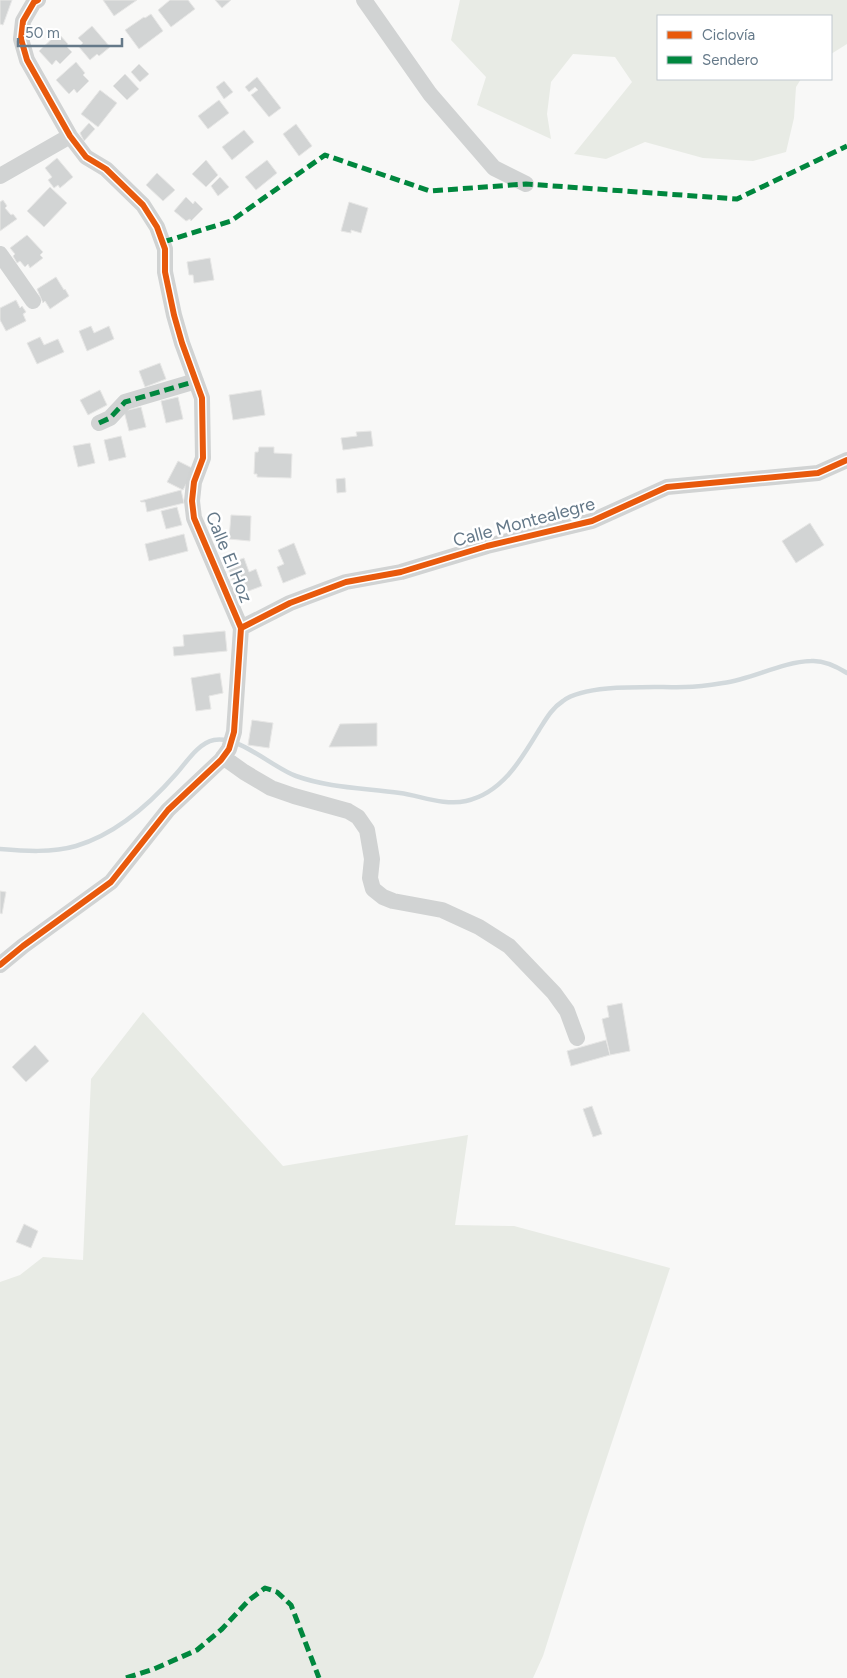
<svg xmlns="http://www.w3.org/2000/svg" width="847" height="1678" font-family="Figtree,sans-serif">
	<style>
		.green { fill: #e8ebe5 }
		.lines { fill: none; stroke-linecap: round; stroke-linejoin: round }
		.stream { stroke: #d2d9dc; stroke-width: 4.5 }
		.building { fill: #d2d4d4; stroke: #e7e7e6 }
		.minor { stroke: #d1d3d3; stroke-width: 16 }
		.quiet { stroke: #00873e; stroke-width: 5; stroke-dasharray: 10 5; stroke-linecap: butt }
		.cycleway-casing { stroke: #fff; stroke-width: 9 }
		.cycleway { stroke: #e8590c; stroke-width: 6 }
		.labels { text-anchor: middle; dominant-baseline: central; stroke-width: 5; stroke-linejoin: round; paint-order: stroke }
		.street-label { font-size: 18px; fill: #657989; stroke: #fff }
	</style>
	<rect width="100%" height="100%" fill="#f8f8f7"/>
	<path class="green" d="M460,0H847V44L831,54V16H658V79H801L796,87L794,118L786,152L753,161L703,158L645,142L606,159L574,154L632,82L615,57L573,54L551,82L547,114L551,139L477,105L486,77L451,40Z
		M143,1012L283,1166L468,1135L455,1225L514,1226L670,1268L586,1520L543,1656L533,1678H0V1282L20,1275L43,1257L83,1260L91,1079Z"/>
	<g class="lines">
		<path class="stream" d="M0,849C24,851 52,853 76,846C116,834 149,805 176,774C186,763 198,743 214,740C239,735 273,768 296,776C329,788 366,788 400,793C421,796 445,806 466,801C502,793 521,760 539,730C546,719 552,708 563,701C587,683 655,688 685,687C698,687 711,685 723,683C753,679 781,662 811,661C824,660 836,666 847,673"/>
	</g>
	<path class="building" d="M0,0H12L3,25L0,24Z
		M103,0H137L114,16Z
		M170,0H188L195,9L171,27L158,10Z
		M215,0H231L222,8Z
		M151,14L163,31L139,49L125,30L144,17L145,18Z
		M92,26L110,47L99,56L97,54L90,60L79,47L83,43L78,38Z
		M58,33L68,44L66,46L72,52L60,64L56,60L52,65L39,51Z
		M76,62L85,73L83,75L89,81L77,93L74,89L69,94L56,80Z
		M139,64L149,74L140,82L131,72Z
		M125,74L139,89L127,100L113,86Z
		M257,77L281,108L269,117L251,95L258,90L255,87L249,92L245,87Z
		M224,81L233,92L224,99L216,87Z
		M100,90L117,103L98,127L81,114Z
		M219,100L229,113L208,129L198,116Z
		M89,123L95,129L84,141L80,133Z
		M296,124L312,146L299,156L283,134Z
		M244,130L254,142L232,160L222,147Z
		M57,158L73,177L60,188L58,185L54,188L48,180L52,177L45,168Z
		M206,160L218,175L206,187L192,174Z
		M267,160L277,173L256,190L245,177Z
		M157,173L175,190L163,201L146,185Z
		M220,177L229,187L218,196L211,186Z
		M50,187L67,203L44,227L27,211Z
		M186,197L193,204L195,201L203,209L191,221L190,219L186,221L174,211Z
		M3,200L7,206L5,208L11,215L13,214L17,219L0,231V202Z
		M349,202L368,208L361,233L351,230V233L341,231Z
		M27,235L43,252L40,255L43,258L30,268L28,264L25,267L20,261L17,263L13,256L15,254L10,248Z
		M210,258L214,280L194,283L193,275H189L187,262Z
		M56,277L64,290L65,289L69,296L50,309L45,301L43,303L37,289Z
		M16,300L20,308L22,306L26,312L23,314L26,321L6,331L0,320V308Z
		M91,326L94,333L109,326L114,339L87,351L79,331Z
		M40,337L44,345L58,339L64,352L37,364L27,343Z
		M160,363L166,379L145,387L139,371Z
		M100,390L107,405L88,415L80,400Z
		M261,390L265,415L233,420L229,395Z
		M178,397L183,419L166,423L161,401Z
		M141,407L146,427L129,431L124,411Z
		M371,431L373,446L343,450L341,438L357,436L356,432Z
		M121,436L126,457L109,461L104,440Z
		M90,443L95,463L78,467L73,446Z
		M259,447H274V453L292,454L291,478L257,477V474H254L255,452H258Z
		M178,461L194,469L183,490L167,482Z
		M345,478L346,492L337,493L336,479Z
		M181,490L184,503L147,512L145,502H141L140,501Z
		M177,507L182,525L166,529L161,511Z
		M231,515L251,516L250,541L229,539Z
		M810,523L824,545L796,563L782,541Z
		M184,534L188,551L149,561L145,544Z
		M294,543L306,574L283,583L277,567L284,564L278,550Z
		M244,558L249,572L256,569L262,586L238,595L234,584L238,582L237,579L232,580L227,564Z
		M225,631L227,651L174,656L173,647L184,646L183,635Z
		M220,673L223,693L209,696L211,709L196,711L191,678Z
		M252,720L273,723L269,748L248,745Z
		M377,723V746L329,747L340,724Z
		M0,891L6,892L2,914L0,913Z
		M622,1003L630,1051L610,1055L602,1019L609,1017L607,1006Z
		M606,1040L610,1055L571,1066L567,1051Z
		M35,1045L49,1061L26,1082L12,1067Z
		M592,1106L602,1134L593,1137L583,1109Z
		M24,1224L38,1231L31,1248L16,1242Z"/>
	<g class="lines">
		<path class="minor" d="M364,0L430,94L494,168L526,184
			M0,176L70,136
			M0,254L33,301
			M99,423L110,418L125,402L196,381
			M241,628L290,603L346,582L401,572L487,546L592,521L667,487L818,473L847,460
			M223,757L244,772L271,788L294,796L348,811L358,817L367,830L372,859L370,878L373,889L383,897L393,901L442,910L479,927L509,946L554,993L567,1011L577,1038
			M0,965L23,946L111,882L168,810L221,760L229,749L234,732L241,628L194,518L192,501L194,482L203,458L202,398L182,343L174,315L165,272V249L157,227L143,205L106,169L86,157L70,136L27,60L21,39L23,21L34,2L38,0"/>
		<path class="quiet" d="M163,242L231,221L325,155L430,191L526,184L737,199L847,146
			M99,423L110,418L125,402L196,381
			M126,1678L154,1669L197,1650L222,1629L249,1600L265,1588L277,1592L291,1605L319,1678"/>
		<defs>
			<path id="cycleway" d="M241,628L290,603L346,582L401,572L487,546L592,521L667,487L818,473L847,460
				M0,965L23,946L111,882L168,810L221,760L229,749L234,732L241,628L194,518L192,501L194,482L203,458L202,398L182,343L174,315L165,272V249L157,227L143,205L106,169L86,157L70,136L27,60L21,39L23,21L34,2L38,0"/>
		</defs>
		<use href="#cycleway" class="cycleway-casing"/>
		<use href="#cycleway" class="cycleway"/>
	</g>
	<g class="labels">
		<g class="street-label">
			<text transform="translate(524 522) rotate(-15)">Calle Montealegre</text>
			<text transform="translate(229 557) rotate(68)">Calle El Hoz</text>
		</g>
	</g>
	<rect x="657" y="15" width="175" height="65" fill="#ffffff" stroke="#c1c9d0"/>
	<rect x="667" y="31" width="25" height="8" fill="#e8590c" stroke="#c1c9d0"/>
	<text x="702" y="40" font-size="15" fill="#657989">Ciclovía</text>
	<rect x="667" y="56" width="25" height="8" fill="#00873e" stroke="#c1c9d0"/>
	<text x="702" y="65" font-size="15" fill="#657989">Sendero</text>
	<path d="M18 38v8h104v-8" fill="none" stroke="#657989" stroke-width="2.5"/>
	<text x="25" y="38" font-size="15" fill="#657989" stroke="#ffffff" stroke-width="4" paint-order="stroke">50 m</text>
</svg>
